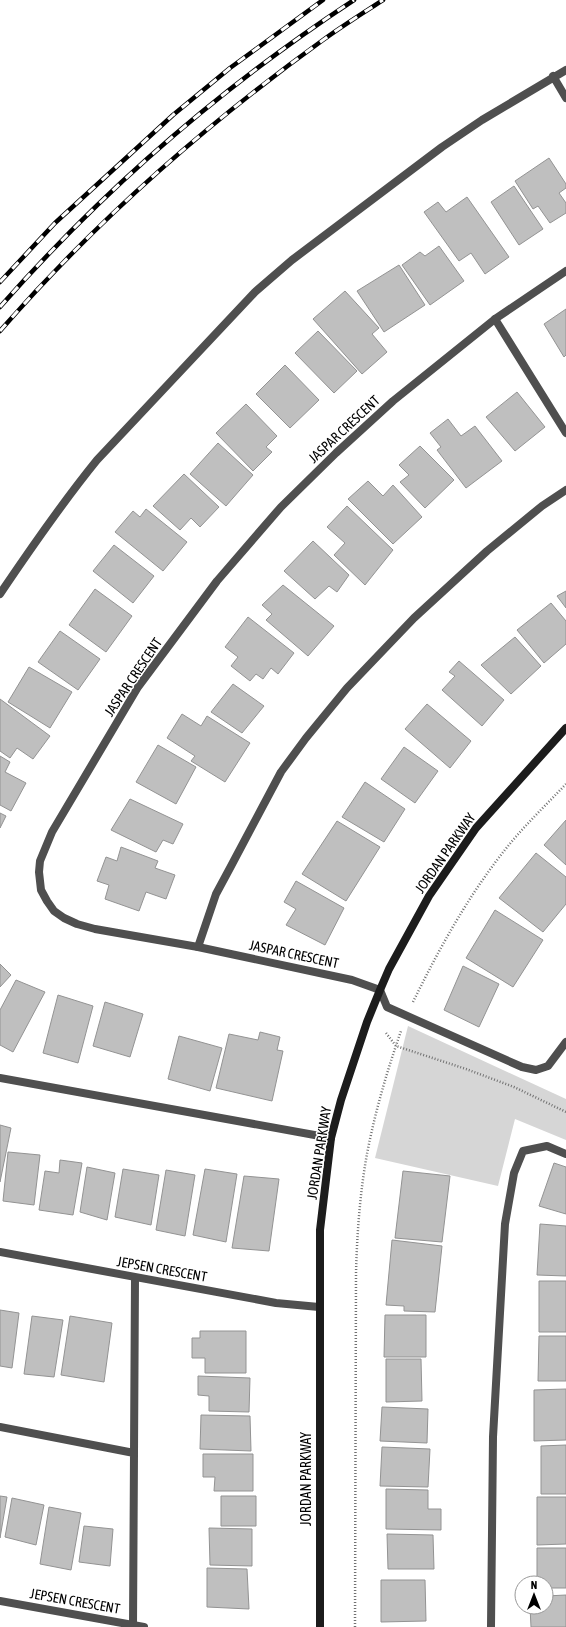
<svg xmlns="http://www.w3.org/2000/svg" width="566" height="1627" font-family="'Asap Condensed',sans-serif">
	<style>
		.green { fill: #d6d6d6 }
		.building { fill: #bfbfbf; stroke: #939393 }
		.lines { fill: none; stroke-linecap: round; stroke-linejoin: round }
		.path { stroke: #717171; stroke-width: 2.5; stroke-dasharray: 1 2; stroke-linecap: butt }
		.lane { stroke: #4f4f4f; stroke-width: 8 }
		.street { stroke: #4f4f4f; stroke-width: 8 }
		.secondary { stroke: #1c1c1c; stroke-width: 8 }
		.rail-casing { stroke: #000; stroke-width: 4.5 }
		.rail { stroke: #fff; stroke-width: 3; stroke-dasharray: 9; stroke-linecap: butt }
		.labels { text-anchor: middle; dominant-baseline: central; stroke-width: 3; stroke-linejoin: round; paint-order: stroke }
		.street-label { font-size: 14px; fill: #000; stroke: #fff }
	</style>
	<rect width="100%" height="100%" fill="#fff"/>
	<path class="green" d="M408,1026L566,1099V1140L515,1119L498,1186L375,1158Z"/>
	<path class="building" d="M549,158L566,184V188L559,193L566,203V213L550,223L538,206L533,209L515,181Z
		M514,186L543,229L519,245L491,202Z
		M467,197L509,257L485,274L471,253L459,261L424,212L438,202L446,212Z
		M439,246L464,281L430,305L402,265L420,252L425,256Z
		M399,265L425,305L384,332L357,291Z
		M345,291L379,328L372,334L387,352L362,374L313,319Z
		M566,309V355L564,357L544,324Z
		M318,331L357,371L334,393L295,353Z
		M285,365L319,400L290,428L256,394Z
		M517,392L545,427L515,451L486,417Z
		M246,404L277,436L266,447L272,452L253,471L216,433Z
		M448,419L461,436L475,426L502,461L466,488L437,450L441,447L430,433Z
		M218,443L253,475L226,506L190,474Z
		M420,446L454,480L425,508L400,482L409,475L399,465Z
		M184,474L219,507L200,527L191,518L180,530L153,506Z
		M368,481L383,496L393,485L422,517L393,544L348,499Z
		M347,506L393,550L365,585L334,555L345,543L327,527Z
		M146,509L187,542L163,571L115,532L133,511L140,517Z
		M313,541L349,575L337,592L329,586L315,599L284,571Z
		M114,545L154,576L133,603L93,571Z
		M283,585L334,626L308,656L266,620L272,614L262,605Z
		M95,589L132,616L106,652L69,625Z
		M566,591V608L557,596Z
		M551,603L566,621V644L544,663L517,630Z
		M248,617L294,653L278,674L271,668L263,679L256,674L250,681L231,666L238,657L225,647Z
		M60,631L100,659L78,690L38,662Z
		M515,637L541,666L511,694L481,665Z
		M459,661L504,700L482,726L442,690L455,676L449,672Z
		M29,667L72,692L50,728L8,702Z
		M233,684L264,706L242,733L211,712Z
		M0,699L50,736L33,759L17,748L10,758L0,751Z
		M427,704L471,741L450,768L405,729Z
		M182,714L201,726L207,716L250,743L225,782L191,761L195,756L167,738Z
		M158,745L196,767L176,804L136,782Z
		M404,747L438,771L415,803L381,779Z
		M0,756L10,762L5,772L26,783L11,811L0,805Z
		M365,782L405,809L384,842L342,817Z
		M130,799L183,824L173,844L163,840L156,852L111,830Z
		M0,813L6,816L0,828Z
		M566,820V865L544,845Z
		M337,821L380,847L346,901L302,874Z
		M121,847L158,861L155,868L175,875L166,899L146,892L139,911L105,899L109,885L97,881L106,857L117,861Z
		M536,853L566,877V904L543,932L499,898Z
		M296,881L344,908L325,945L286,925L296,909L284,902Z
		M495,910L543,940L513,987L466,958Z
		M0,964L11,975L0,987Z
		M463,966L499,984L479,1027L444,1010Z
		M16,980L45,992L13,1052L0,1045V1010Z
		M58,995L93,1006L78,1063L43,1053Z
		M105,1002L143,1014L130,1057L93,1046Z
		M260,1032L280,1037L277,1050L283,1051L272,1101L216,1088L229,1034L258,1040Z
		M179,1036L222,1048L210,1091L168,1079Z
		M0,1125L11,1128L0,1182Z
		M8,1152L40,1155L34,1205L3,1201Z
		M60,1160L82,1163L73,1215L39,1210L45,1171L59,1173Z
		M554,1163L566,1167V1214L539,1206Z
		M87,1167L115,1173L107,1220L80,1212Z
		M123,1169L159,1175L151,1225L115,1217Z
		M205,1169L237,1174L226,1242L193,1235Z
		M166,1170L195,1175L185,1236L156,1230Z
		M403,1171L450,1176L442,1242L395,1238Z
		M244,1176L279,1179L269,1251L232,1248Z
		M540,1224L566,1226V1276L537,1275Z
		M392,1240L442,1246L435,1312L404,1311V1306L386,1305Z
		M539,1281H566V1332H539Z
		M0,1310L19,1313L12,1368L0,1366Z
		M385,1315H426V1357H384Z
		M32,1316L63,1320L54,1377L24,1374Z
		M70,1316L112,1323L104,1382L61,1375Z
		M200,1331H246V1373H205V1358H192V1338H200Z
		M539,1336H566V1381H538Z
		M386,1359H421L422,1401L386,1402Z
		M198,1376L250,1378L249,1412L209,1411V1396L198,1395Z
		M566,1389V1440L534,1441V1390Z
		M382,1407L428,1409L427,1443L380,1441Z
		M201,1415L250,1416L251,1451L200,1449Z
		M566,1445V1494H541V1446Z
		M382,1447L430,1449L428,1487L380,1486Z
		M203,1454H253V1491H214L215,1477H203Z
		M386,1489L428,1490V1509H441V1530L386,1529Z
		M0,1496L7,1497L0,1538Z
		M221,1496H256V1526H221Z
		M537,1497H566V1544L537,1545Z
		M12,1498L44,1505L36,1545L5,1537Z
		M49,1507L81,1513L71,1570L40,1564Z
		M84,1526L113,1529L110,1566L79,1562Z
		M209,1528L252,1529V1566L210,1565Z
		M387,1534L433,1535L434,1569H388Z
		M537,1548H566V1588H546V1583H537Z
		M207,1568L247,1569L249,1609L207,1607Z
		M381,1580H425L426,1621L381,1622Z
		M566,1595V1627H531L530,1607H546V1596Z"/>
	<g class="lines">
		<path class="path" d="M413,1002C439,949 467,898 504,851C523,827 545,806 566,784
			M386,1033L396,1046L466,1069L514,1087L566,1112
			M355,1627L356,1273C357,1234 360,1192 367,1154C375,1112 387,1071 401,1031"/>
		<path class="lane" d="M553,76L566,98
			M495,319L566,433
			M0,594C31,548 62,503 97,460L255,292L292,260L442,147L482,120L566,70
			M198,947L216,894L230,868L281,772L306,738L347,688L414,618L487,551L542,506L566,490
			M380,990L387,1007L522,1067L536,1070L548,1066L566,1042
			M0,1078L331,1138
			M0,1427L134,1453
			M133,1627L135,1278
			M491,1627L493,1437L505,1224L514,1173L523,1151L547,1146L566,1154"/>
		<path class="street" d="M380,990L352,980L198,947L95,929L77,924L64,918L54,911L47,901L41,890L39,872L40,861L52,832L138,687L217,581L281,507L336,453L393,401L495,319L566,271
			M0,1252L276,1303L319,1307
			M0,1601L144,1627"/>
		<path class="secondary" d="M320,1627V1230L331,1138L341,1100L367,1022L380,990L389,969L429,896L476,828L566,728"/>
		<defs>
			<path id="rail" d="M0,282L55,223L173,115L230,68L323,0
				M0,307C104,189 223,86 354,0
				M0,331C96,221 205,125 323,40C342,26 363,13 383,0"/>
		</defs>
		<use href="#rail" class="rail-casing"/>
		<use href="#rail" class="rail"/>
	</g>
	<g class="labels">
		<g class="street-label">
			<text transform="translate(344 429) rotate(-43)">JASPAR CRESCENT</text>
			<text transform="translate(133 677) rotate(-56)">JASPAR CRESCENT</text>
			<text transform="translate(445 853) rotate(-55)">JORDAN PARKWAY</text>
			<text transform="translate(294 954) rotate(12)">JASPAR CRESCENT</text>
			<text transform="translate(319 1153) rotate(-81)">JORDAN PARKWAY</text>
			<text transform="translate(162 1269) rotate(10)">JEPSEN CRESCENT</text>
			<text transform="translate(306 1479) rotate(-90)">JORDAN PARKWAY</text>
			<text transform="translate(75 1601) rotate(10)">JEPSEN CRESCENT</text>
		</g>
	</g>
	<g transform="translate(534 1595)"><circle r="19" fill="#ffffff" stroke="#999999"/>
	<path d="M0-3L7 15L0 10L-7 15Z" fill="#000000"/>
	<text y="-6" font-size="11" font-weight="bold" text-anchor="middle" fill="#000000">N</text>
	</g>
</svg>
